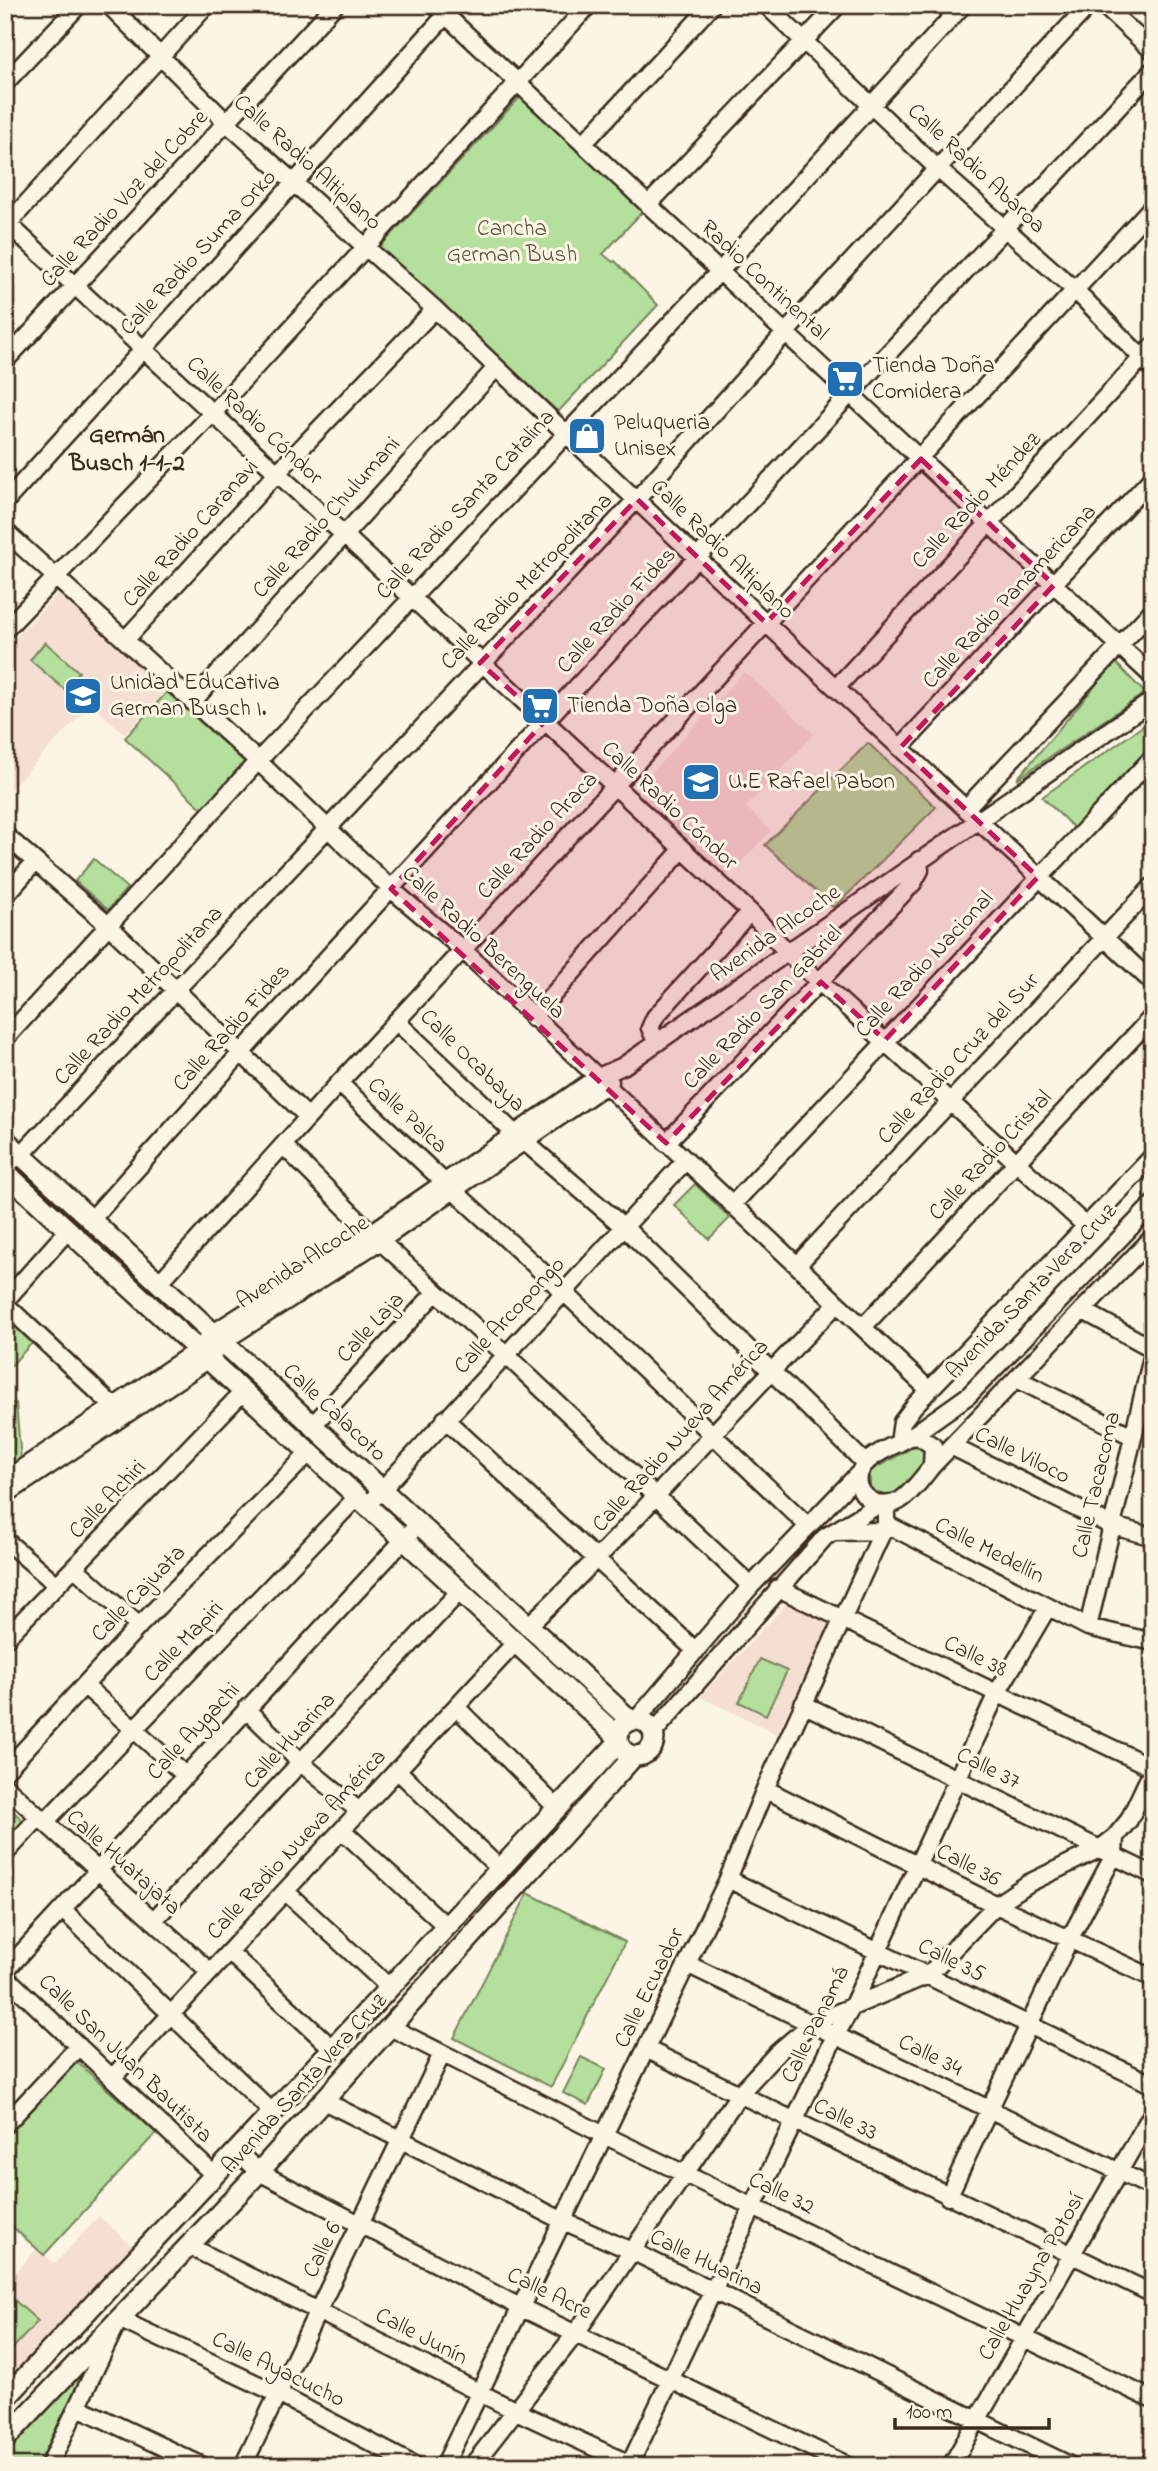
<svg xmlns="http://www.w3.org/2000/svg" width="1158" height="2471" font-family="'Indie Flower',sans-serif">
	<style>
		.built { fill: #f5dfd3 }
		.green { fill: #b4df9c; stroke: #78845d; stroke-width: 2 }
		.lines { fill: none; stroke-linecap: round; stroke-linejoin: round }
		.minor-casing { stroke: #3b2a1e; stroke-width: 21 }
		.major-casing { stroke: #3b2a1e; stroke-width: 24 }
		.minor { stroke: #fcf5e5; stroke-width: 16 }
		.major { stroke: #fcf5e5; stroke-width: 19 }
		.marked { fill: #c2185b; fill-opacity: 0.2; stroke: #c2185b; stroke-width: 5; stroke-dasharray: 14 9; stroke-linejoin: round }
		.labels { text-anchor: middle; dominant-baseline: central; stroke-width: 6; stroke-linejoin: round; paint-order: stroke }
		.street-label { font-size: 23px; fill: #3b2a1e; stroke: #fcf5e5 }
		.park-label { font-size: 23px; fill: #59573e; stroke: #fcf5e5 }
		.poi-label { font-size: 23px; fill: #3b2a1e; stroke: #fcf5e5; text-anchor: start }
		.neighbourhood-label { font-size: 24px; font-weight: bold; fill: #3b2a1e; stroke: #fcf5e5 }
	</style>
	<rect width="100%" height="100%" fill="#fcf5e5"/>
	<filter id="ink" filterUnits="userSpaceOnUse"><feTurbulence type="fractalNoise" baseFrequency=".0143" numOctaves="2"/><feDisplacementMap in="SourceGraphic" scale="14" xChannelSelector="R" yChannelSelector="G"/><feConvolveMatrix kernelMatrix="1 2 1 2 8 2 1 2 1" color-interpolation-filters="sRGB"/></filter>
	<g filter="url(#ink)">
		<path class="built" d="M57,594L64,595L166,690L125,734L91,704L5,795V649Z
			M744,672L814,734L746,807L771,831L725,878L635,791Z
			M789,1601L831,1621L777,1734L700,1697Z
			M99,2216L138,2251L5,2395V2283L37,2249L55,2264Z"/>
		<path class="green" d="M521,96L644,210L603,254L613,262L615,261L658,305L558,412L379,248Z
			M45,642L79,672L64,689L30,660Z
			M1115,662L1145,693L1017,779Z
			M167,692L248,765L205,811L125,738Z
			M1153,719V749L1078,832L1042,797Z
			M868,743L936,807L834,908L765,845Z
			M94,859L127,888L108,910L75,881Z
			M695,1184L730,1218L709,1239L674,1205Z
			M5,1316L33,1342L5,1372Z
			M16,1403L21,1459L5,1469V1404Z
			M917,1445L927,1451C925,1471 901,1495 881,1498L870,1490V1471Z
			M760,1659L787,1671L766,1715L739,1702Z
			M5,1804L26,1823L5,1845Z
			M528,1893L625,1942L551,2087L454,2038Z
			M581,2057L606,2069L588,2105L563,2093Z
			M76,2061L156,2133L44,2255L5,2220V2137Z
			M13,2299L38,2321L12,2349L5,2343V2307Z
			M95,2350L38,2466L5,2463V2448Z"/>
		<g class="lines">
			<defs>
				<path id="minor" d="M109,5L226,122L435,309L766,623L1153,983
					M435,5L1153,677
					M766,5L938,169L1075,290L1153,369
					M1103,5L1153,51
					M5,83L79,5
					M583,144L712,5
					M648,205L838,5
					M5,221L545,721L750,912L789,954L1086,1226
					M5,227L207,5
					M5,361L335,5
					M5,502L455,5
					M5,531L258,761L391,889L462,949L929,1390
					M5,630L212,414L589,5
					M126,639L276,474L435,309
					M836,688L1153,346
					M193,701L496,368
					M900,748L1153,477
					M966,808L1153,610
					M5,835L108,925L308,1117
					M5,896L35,862
					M532,1018L682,850
					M396,1021L515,1134
					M5,1039L258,761L720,271L963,5
					M657,1043L650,1028L655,1017L750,912
					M339,1083L444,1182
					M525,1142L625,1228L865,1463
					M666,1143L913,883L920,870L919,860
					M284,1146L371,1233
					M5,1165L21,1155L637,499L786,332L1089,5
					M454,1191L563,1291L808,1526
					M732,1205L1153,757
					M91,1220C438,830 797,452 1153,70
					M380,1241L505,1354L751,1586
					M798,1264L1153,886
					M159,1283L339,1083L1153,206
					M5,1301L69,1229
					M5,1304L115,1408
					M1082,1310L1153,1349
					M863,1327L1153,1016
					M1017,1379L1132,1436
					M445,1419L696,1651
					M311,1427L436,1292
					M918,1436L933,1446L932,1466C923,1477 911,1494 899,1501C876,1514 846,1488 864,1465C873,1453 896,1445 910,1437Z
					M910,1437L969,1395L1153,1204
					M899,1443L902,1422L914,1406L1153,1156
					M951,1446L1110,1525L1153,1537
					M932,1466L1153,1237
					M5,1480L199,1349L213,1333L371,1233L596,1078L623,1066L1153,700
					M5,1495L209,1359L222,1342L380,1241L610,1082
					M375,1497L686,1160
					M886,1514V1524L1088,1627L1153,1642
					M835,1532L883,1531
					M5,1540L56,1584
					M74,1567L139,1626
					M778,1588L1153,1768
					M528,1626C637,1524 731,1409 837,1304
					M1088,1627L1153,1353
					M5,1639L243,1392
					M85,1686L185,1775
					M803,1704L1153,1875
					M456,1707L556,1807
					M246,1709L301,1763L359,1811
					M637,1719L751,1586L860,1472
					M654,1732L825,1537L878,1505
					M397,1770L499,1868
					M5,1771L139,1626L310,1452
					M5,1786L210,1972
					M765,1789L996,1905L1153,1978
					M45,1822L358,1496
					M342,1830L446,1926
					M5,1854L39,1817
					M728,1879L1153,2085
					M285,1891L389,1987
					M62,1909L272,2112
					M153,1921L459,1592
					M229,1952L332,2048
					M687,1964L1153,2188
					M5,1971L411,1532
					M5,1976L214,2175
					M390,2027L604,2135L1153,2400
					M646,2049L1153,2294
					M112,2078L515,1643
					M322,2100L563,2221L634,2252L1071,2466
					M5,2125L79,2046
					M236,2151L259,2172L520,2307L849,2466
					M948,2197L1070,1938L1114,1855L1115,1837
					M189,2246L516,2411L634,2466
					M78,2407L203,2466
					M49,2466L119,2319L278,2394L416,2466
					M243,2466L442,2054
					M444,2466L728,1879L765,1789L886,1524
					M472,2466L576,2333L740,2093L778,2052L811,2024L928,1975L996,1905L1029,1883L1101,1848L1115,1837L1129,1820L1153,1769
					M629,2466L835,2036L852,2007L997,1693L1048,1607
					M951,2466L1153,2112
					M1148,2466L1153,2457"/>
				<path id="major" d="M5,1140L630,1720
					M5,1172L617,1736
					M618 1738a18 18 0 1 1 36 0a18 18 0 1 1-36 0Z
					M5,2399L618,1743
					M5,2439L259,2172L634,1756"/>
			</defs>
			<use href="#minor" class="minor-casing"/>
			<use href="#major" class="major-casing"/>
			<use href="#minor" class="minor"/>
			<use href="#major" class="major"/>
		</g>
	</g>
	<path class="marked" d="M921,459L1054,585L900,748L1038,877L885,1040L821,982L666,1143L391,889L545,721L480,663L637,499L766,623Z"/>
	<defs>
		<symbol id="supermarket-square" viewBox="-11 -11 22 22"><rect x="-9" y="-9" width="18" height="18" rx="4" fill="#1f6fb2" stroke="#fcf5e5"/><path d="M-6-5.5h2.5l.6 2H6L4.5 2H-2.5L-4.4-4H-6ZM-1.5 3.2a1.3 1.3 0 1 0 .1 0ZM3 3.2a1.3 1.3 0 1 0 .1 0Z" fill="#fff"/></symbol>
		<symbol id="shop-square" viewBox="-11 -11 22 22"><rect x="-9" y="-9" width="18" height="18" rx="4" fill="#1f6fb2" stroke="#fcf5e5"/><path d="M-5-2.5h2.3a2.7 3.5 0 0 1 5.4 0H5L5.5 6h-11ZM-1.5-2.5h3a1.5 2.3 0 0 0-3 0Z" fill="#fff"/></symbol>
		<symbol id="school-square" viewBox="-11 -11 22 22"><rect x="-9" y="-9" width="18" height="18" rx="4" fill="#1f6fb2" stroke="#fcf5e5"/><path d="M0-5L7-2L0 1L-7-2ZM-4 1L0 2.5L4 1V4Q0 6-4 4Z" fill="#fff"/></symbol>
	</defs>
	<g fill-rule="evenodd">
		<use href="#supermarket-square" x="823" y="357" width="44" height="44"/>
		<use href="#shop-square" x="565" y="414" width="44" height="44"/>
		<use href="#school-square" x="61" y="674" width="44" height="44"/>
		<use href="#supermarket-square" x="518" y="684" width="44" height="44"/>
		<use href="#school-square" x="679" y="760" width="44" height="44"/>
	</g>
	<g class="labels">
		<g class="street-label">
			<text transform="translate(307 163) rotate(42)">Calle Radio Altiplano</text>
			<text transform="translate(976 169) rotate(43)">Calle Radio Abaroa</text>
			<text transform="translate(125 199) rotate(-47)">Calle Radio Voz del Cobre</text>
			<text transform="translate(199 253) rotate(-47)">Calle Radio Suma Orko</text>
			<text transform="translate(764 281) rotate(43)">Radio Continental</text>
			<text transform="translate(254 421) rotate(43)">Calle Radio Cóndor</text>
			<text transform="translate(977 501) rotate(-47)">Calle Radio Méndez</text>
			<text transform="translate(466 505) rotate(-47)">Calle Radio Santa Catalina</text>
			<text transform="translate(327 518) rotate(-48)">Calle Radio Chulumani</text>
			<text transform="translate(191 534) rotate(-48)">Calle Radio Caranavi</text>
			<text transform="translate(722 550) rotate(44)">Calle Radio Altiplano</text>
			<text transform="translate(527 582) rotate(-46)">Calle Radio Metropolitana</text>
			<text transform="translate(1010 597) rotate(-47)">Calle Radio Panamericana</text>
			<text transform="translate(617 611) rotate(-47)">Calle Radio Fides</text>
			<text transform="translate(669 806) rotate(43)">Calle Radio Cóndor</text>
			<text transform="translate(538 836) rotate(-47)">Calle Radio Araca</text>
			<text transform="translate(776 934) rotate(-35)">Avenida Alcoche</text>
			<text transform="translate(483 943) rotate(43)">Calle Radio Berenguela</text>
			<text transform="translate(925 965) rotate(-47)">Calle Radio Nacional</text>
			<text transform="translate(139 996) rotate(-47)">Calle Radio Metropolitana</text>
			<text transform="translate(763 1008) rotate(-46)">Calle Radio San Gabriel</text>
			<text transform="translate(232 1028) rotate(-48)">Calle Radio Fides</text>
			<text transform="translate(959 1059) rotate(-47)">Calle Radio Cruz del Sur</text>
			<text transform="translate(472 1061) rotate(44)">Calle Ocabaya</text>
			<text transform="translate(407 1116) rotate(43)">Calle Palca</text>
			<text transform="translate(991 1156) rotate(-47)">Calle Radio Cristal</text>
			<text transform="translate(303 1263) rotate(-33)">Avenida Alcoche</text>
			<text transform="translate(1032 1292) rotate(-46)">Avenida Santa Vera Cruz</text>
			<text transform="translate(510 1316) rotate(-47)">Calle Arcopongo</text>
			<text transform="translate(371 1328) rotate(-47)">Calle Laja</text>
			<text transform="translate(334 1413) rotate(43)">Calle Calacoto</text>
			<text transform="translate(681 1436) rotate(-48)">Calle Radio Nueva América</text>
			<text transform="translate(1022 1456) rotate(26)">Calle Viloco</text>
			<text transform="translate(1097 1485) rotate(-77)">Calle Tacacoma</text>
			<text transform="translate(108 1500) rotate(-46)">Calle Achiri</text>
			<text transform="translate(989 1551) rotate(27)">Calle Medellín</text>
			<text transform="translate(139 1594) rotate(-46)">Calle Cajuata</text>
			<text transform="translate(184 1642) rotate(-46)">Calle Mapiri</text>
			<text transform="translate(975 1657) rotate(26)">Calle 38</text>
			<text transform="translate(194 1732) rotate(-47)">Calle Aygachi</text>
			<text transform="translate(290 1741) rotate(-47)">Calle Huarina</text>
			<text transform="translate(988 1769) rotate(26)">Calle 37</text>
			<text transform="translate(297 1845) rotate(-47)">Calle Radio Nueva América</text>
			<text transform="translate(123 1863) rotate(42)">Calle Huatajata</text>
			<text transform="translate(968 1866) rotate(27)">Calle 36</text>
			<text transform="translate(951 1961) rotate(26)">Calle 35</text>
			<text transform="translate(650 1988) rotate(-64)">Calle Ecuador</text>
			<text transform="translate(816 2025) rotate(-64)">Calle Panamá</text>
			<text transform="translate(930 2056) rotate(26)">Calle 34</text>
			<text transform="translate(125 2059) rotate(44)">Calle San Juan Bautista</text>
			<text transform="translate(305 2084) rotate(-48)">Avenida Santa Vera Cruz</text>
			<text transform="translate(845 2120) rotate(26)">Calle 33</text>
			<text transform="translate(781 2194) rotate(26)">Calle 32</text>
			<text transform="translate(323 2250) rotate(-64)">Calle 6</text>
			<text transform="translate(706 2263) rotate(26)">Calle Huarina</text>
			<text transform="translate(1032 2277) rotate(-60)">Calle Huayna Potosí</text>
			<text transform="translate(549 2294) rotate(26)">Calle Acre</text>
			<text transform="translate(421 2337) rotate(27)">Calle Junín</text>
			<text transform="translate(278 2370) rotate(26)">Calle Ayacucho</text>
		</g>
		<g class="park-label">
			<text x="512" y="229">Cancha<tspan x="512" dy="26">German Bush</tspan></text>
		</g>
		<g class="poi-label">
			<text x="872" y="366">Tienda Doña<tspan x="872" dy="26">Comidera</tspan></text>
			<text x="614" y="423">Peluqueria<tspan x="614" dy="26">Unisex</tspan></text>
			<text x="110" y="683">Unidad Educativa<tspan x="110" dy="26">German Busch I.</tspan></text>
			<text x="567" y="706">Tienda Doña Olga</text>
			<text x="728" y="782">U.E Rafael Pabon</text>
		</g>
		<g class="neighbourhood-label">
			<text x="127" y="436">Germán<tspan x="127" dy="28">Busch 1-1-2</tspan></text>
		</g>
	</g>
	<rect width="1158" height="2471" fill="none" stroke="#fcf5e5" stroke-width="28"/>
	<rect x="14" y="14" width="1130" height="2443" fill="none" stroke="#3b2a1e" stroke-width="2.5" filter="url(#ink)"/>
	<path d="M895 2418v10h154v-10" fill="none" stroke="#3b2a1e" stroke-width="3.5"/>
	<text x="906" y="2418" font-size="21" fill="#3b2a1e" stroke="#fcf5e5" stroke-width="5" paint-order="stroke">100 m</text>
</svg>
